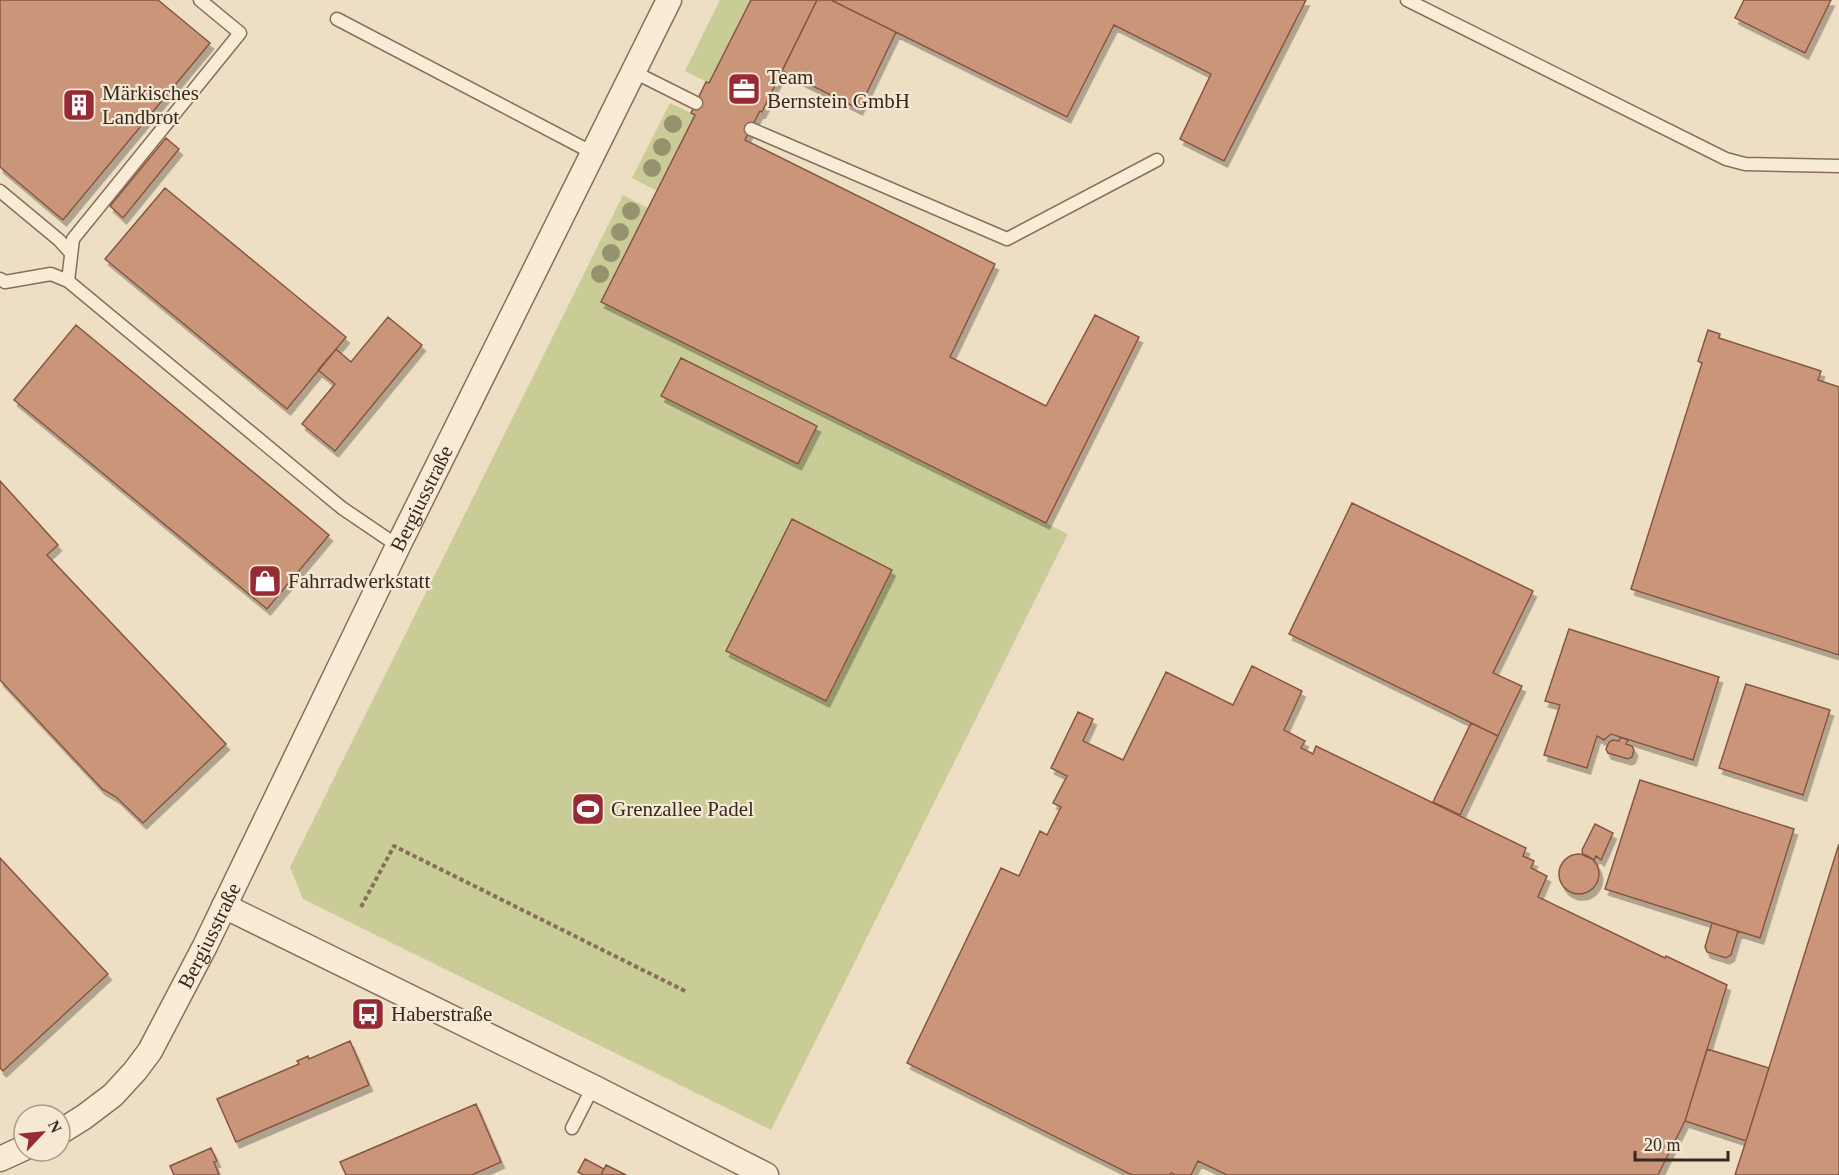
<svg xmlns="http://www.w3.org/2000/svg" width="1839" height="1175" font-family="'Times New Roman',serif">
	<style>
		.green { fill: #cacc98 }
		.building { fill: #cb957a; stroke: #875641; stroke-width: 1.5; filter: url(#shadow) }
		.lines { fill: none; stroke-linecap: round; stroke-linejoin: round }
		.service-casing { stroke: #886f5b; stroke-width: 15 }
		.minor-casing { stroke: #886f5b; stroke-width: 27 }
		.path { stroke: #886f5b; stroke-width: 4; stroke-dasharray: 4.5 3; stroke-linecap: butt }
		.service { stroke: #f8ecd7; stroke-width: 12 }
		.minor { stroke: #f8ecd7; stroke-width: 24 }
		.tree { fill: #95936d }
		.labels { text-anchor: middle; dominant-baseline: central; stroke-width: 4.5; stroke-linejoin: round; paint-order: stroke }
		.poi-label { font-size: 21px; fill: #38291e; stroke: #f5e9d4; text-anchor: start }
		.street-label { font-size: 21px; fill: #38291e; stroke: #f5e9d4 }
	</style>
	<defs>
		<filter id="shadow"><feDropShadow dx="3.5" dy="6" stdDeviation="0" flood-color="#0004"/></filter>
	</defs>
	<rect width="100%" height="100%" fill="#eedec4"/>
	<path class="green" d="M720,0H751L709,83L685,71Z
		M670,103L695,115L657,191L632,178Z
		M623,195L648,208L602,302L1068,534L771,1130L303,899L290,867Z"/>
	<path class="building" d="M0,0H158L210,43L63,220L0,167Z
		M751,0H817L762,112L760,111L745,140L995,264L950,357L1046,406L1095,315L1139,337L1046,523L601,302L695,115L691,113L706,82L709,83Z
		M817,0H831L896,32L859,109L782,71Z
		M831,0H1306L1224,161L1180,139L1211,74L1114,25L1067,117Z
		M1744,0H1831L1805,53L1735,18Z
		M166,138L179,149L123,218L110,206Z
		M165,188L346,337L287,409L105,259Z
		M388,317L422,345L335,451L302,424L335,384L318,370L336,349L351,362Z
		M76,325L329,535L267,609L14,400Z
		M1708,330L1720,334L1719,338L1821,371L1818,380L1839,387V655L1631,589L1702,363L1698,361Z
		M681,358L817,426L798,464L661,396Z
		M0,481L58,545L47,555L226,744L143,823L116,797L102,789L0,680Z
		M1352,503L1533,591L1493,673L1522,686L1498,736L1289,634Z
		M792,519L892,570L826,701L726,651Z
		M1569,629L1719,677L1693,760L1611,734L1604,740L1597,736L1587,768L1544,755L1560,705L1545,701Z
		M1252,666L1302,691L1284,730L1305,741L1301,748L1313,754L1316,746L1526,848L1523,856L1534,861L1531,868L1547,876L1538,897L1665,958L1666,956L1727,985L1685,1121L1658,1175H1227L1198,1161L1191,1175H1175L1171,1173L1170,1175H1132L907,1063L1001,868L1019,876L1040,831L1047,835L1061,807L1053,803L1067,776L1051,768L1078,712L1093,719L1083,741L1123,760L1166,672L1233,705Z
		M1746,684L1830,710L1803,795L1719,768Z
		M1471,723L1498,736L1460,815L1433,802Z
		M1620,737L1628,740L1626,744L1632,746L1634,750L1632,757L1628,759L1608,753L1606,749L1609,742L1613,740L1619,741Z
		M1640,780L1794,829L1760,938L1605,889Z
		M1595,824L1613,833L1601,860L1596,856L1594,860L1583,855L1582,850Z
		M1839,844V1175H1735L1746,1141Z
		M1559 874a20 20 0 1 1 40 0a20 20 0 1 1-40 0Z
		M0,858L108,974L3,1071L0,1068Z
		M1712,923L1738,931L1731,955L1726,958L1707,952L1705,947Z
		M350,1041L369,1085L236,1142L217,1099L299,1064L297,1061L308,1056L309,1059Z
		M1707,1049L1769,1068L1746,1141L1685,1121Z
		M476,1104L501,1162L472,1175H346L340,1162Z
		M211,1148L217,1161L214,1162L219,1175H174L170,1166Z
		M585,1159L604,1169L601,1175H583L578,1172Z
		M606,1165L626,1175H601Z"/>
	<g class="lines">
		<defs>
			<path id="service" d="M1407,0L1726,159L1745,164L1839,166
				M337,19L593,153
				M634,72L696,103
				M751,129L1007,239L1157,160
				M0,191L59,240L70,252
				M0,279L5,282L51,274L68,281L342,508L398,546
				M68,281L73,239L240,33L200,0
				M572,1128L593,1087"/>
			<g id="minor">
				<path d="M224,906L593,1087L766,1175"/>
				<path id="s1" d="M60,1132L84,1117L113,1095L135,1071L150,1051L205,946L398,546L669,0"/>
				<path d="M0,1159L24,1148"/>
			</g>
		</defs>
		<use href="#service" class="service-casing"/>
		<use href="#minor" class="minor-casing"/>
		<path class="path" d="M361,907L394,846L687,992
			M366,1018L368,1014"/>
		<use href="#service" class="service"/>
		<use href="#minor" class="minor"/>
	</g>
	<g class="tree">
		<circle cx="673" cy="124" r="9"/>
		<circle cx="662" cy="147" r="9"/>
		<circle cx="652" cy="168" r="9"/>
		<circle cx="631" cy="211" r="9"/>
		<circle cx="620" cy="232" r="9"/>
		<circle cx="611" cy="253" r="9"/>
		<circle cx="600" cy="274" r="9"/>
	</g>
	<defs>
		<symbol id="office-square" viewBox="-11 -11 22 22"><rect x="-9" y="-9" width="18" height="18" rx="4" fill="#972b35" stroke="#f5e9d4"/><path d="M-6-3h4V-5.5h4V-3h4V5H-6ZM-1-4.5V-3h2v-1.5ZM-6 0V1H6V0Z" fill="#fff"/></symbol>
		<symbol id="building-square" viewBox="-11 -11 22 22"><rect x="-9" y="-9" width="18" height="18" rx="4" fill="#972b35" stroke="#f5e9d4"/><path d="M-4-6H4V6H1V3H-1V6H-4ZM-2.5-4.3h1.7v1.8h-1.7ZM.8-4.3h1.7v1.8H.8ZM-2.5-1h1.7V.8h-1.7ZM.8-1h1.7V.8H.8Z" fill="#fff"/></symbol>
		<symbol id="shop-square" viewBox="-11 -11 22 22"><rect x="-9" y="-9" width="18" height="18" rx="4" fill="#972b35" stroke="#f5e9d4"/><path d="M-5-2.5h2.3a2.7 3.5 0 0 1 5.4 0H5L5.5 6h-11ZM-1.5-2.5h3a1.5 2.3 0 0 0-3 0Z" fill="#fff"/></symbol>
		<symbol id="stadium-square" viewBox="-11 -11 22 22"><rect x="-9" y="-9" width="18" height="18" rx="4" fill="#972b35" stroke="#f5e9d4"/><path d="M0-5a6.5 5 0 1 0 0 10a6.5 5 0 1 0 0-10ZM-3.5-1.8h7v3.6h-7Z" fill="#fff"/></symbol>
		<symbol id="bus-square" viewBox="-11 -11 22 22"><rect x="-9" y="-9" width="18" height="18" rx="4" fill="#972b35" stroke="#f5e9d4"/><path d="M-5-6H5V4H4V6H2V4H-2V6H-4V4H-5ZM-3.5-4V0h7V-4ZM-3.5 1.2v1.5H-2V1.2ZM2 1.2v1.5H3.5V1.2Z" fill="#fff"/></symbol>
	</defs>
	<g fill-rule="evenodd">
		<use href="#office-square" x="725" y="70" width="38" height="38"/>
		<use href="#building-square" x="60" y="86" width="38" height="38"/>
		<use href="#shop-square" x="246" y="562" width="38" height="38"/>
		<use href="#stadium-square" x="569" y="790" width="38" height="38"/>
		<use href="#bus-square" x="349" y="995" width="38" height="38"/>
	</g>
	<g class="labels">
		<g class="poi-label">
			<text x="767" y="77">Team<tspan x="767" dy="24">Bernstein GmbH</tspan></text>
			<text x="102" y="93">Märkisches<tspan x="102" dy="24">Landbrot</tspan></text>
			<text x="288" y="581">Fahrradwerkstatt</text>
			<text x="611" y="809">Grenzallee Padel</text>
			<text x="391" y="1014">Haberstraße</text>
		</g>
		<g class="street-label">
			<text stroke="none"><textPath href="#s1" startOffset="738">Bergiusstraße</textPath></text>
			<text stroke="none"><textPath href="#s1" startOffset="252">Bergiusstraße</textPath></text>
		</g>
	</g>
	<g transform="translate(42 1133) rotate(64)"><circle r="28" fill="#f5e9d4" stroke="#a99c8b" stroke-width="1.5"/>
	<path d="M0-4.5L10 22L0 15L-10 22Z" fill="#972b35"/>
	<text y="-9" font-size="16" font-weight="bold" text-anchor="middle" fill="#38291e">N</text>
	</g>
	<path d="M1635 1151v9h93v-9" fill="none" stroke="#38291e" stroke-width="3"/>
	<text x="1644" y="1151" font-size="18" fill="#38291e" stroke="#f5e9d4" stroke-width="4.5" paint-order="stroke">20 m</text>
</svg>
